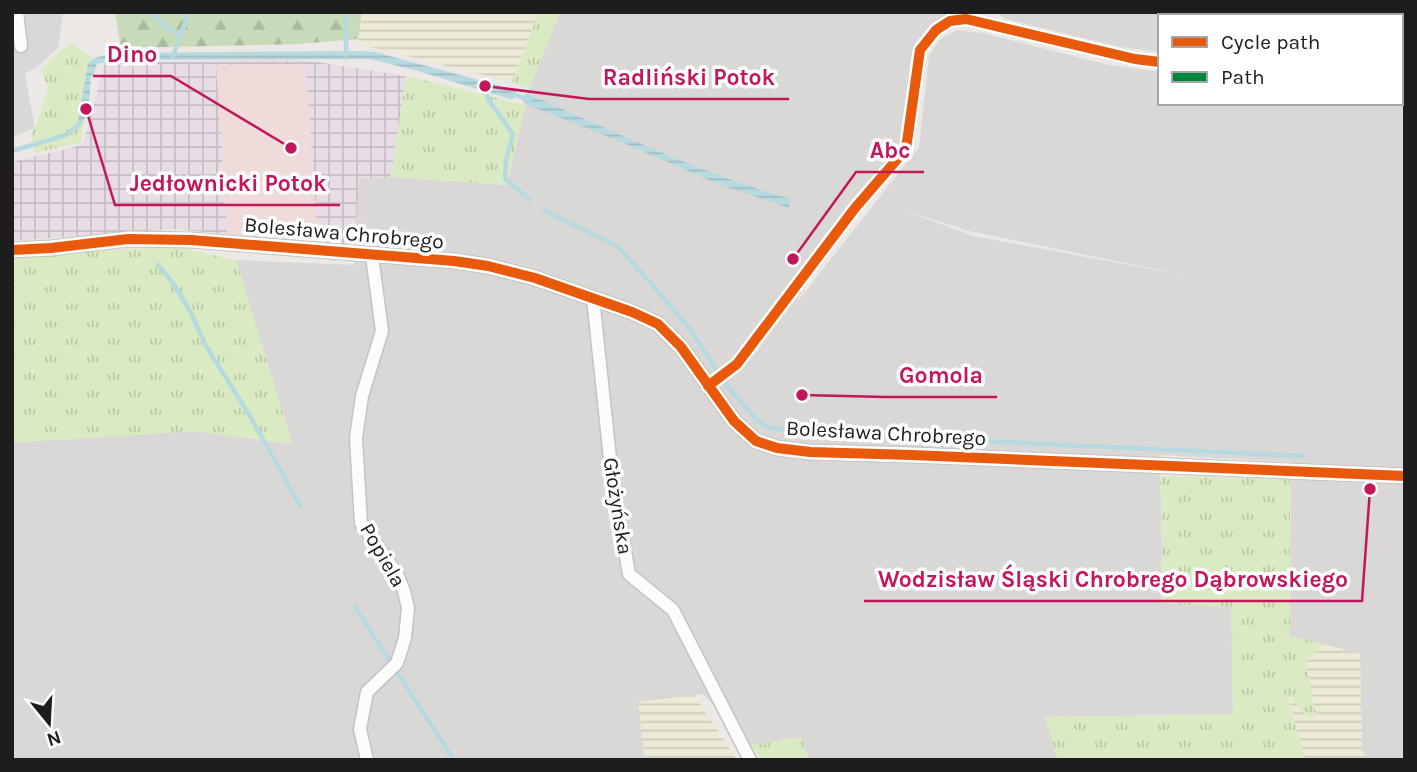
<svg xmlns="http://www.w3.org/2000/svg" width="1417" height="772" font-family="Karla,sans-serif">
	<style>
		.residential { fill: #dad8d7; fill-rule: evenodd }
		.commercial { fill: #eedbda }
		.industrial { fill: url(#industrial-grid) }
		.farmland { fill: url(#farmland-rules) }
		.grass { fill: url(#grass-tufts) }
		.forest { fill: url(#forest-firs) }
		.water { fill: url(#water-rules) }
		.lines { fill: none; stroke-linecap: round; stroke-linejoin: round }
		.stream { stroke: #b7dae0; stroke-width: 4.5 }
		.minor-casing { stroke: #c4c3c1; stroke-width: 15 }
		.tertiary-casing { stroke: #c4c3c1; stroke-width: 17 }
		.minor { stroke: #fcfcfb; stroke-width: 12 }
		.tertiary { stroke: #fcfcfb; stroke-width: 14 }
		.quiet { stroke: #00873e; stroke-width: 9; stroke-dasharray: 18 9; stroke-linecap: butt }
		.cycleway-casing { stroke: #fff; stroke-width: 15 }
		.cycleway { stroke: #e8590c; stroke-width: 10 }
		.labels { text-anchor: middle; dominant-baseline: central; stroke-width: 7; stroke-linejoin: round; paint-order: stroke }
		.street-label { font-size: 21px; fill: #1d1d1d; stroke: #fff }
		.leader { fill: none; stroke: #c2185b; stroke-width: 2.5 }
		.callout-dot { fill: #c2185b; stroke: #fff; stroke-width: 2.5 }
		.callout-label { font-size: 23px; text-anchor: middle; font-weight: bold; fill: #c2185b; stroke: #fff; stroke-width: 7; stroke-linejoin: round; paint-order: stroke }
	</style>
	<defs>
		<pattern id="industrial-grid" width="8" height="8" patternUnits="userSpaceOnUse" patternTransform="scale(1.75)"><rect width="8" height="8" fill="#e9dde5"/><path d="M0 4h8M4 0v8" fill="none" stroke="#c7bdc4"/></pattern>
		<pattern id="farmland-rules" width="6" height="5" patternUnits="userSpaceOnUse" patternTransform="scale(1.75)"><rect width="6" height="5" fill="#edebd7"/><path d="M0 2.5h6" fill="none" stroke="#cbc9b8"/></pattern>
		<pattern id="grass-tufts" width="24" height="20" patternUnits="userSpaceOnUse" patternTransform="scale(1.75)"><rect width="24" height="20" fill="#daeac2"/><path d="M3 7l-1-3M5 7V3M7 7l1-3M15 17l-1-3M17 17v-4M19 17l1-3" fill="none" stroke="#bbc8a6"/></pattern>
		<pattern id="forest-firs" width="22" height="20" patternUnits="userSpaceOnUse" patternTransform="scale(1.75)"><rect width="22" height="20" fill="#c7dab9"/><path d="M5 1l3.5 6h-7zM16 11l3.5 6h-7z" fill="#aabb9f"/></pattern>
		<pattern id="water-rules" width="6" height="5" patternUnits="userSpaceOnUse" patternTransform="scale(1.75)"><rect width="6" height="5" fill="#b7dae0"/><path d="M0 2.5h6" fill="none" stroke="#9dbbc0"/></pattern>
	</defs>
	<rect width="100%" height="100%" fill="#ebe8e5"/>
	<path class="residential" d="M12,12H63L58,48L37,67L25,74L35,128L12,137Z
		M560,12H976L950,14L927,31L912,54L901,145L857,197L794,306L919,147L929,56L939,40L957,30L982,33L1109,65L1160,72V103H1401V67H1405V760H1366L1362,747L1360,654L1290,637L1291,462L1160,455L1162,545L1161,602L1231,607L1233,714L1046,717L1058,760H809L800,737L751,745L703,694L638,702L645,760H12V442L194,431L292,444L236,260L354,265L359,178L391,177L507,185L529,89ZM900,209L969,231L1194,277L973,236Z
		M1000,12H1298V16H1160V52L1120,47L1006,19L999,15Z
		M1309,12H1405V50L1401,51V16H1308Z"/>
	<path class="commercial" d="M278,55L309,64L319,243L227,235L215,63Z"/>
	<path class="industrial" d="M310,61L406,76L391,177L359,178L355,245L318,242L306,64L216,65L227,234L174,229L12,241V162L83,145L105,62Z"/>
	<path class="farmland" d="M362,12H539L512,82L359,44L358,39Z
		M1323,644L1360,654L1362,747L1367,760H1305L1287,691L1309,718L1316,714L1305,662Z
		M694,695L737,760H645L638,702Z"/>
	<path class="grass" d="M539,12H560L529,89L512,82Z
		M72,44L92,57L81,142L35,153L31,135L39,118L48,88L41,70L60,51Z
		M406,76L525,105L507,185L391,177Z
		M176,247L236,260L292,444L194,431L12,443V255Z
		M1160,476L1290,479V636L1323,644L1305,663L1316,715L1309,719L1287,693L1305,760H1058L1045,717L1233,714L1231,607L1161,603L1162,545Z
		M801,737L809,760H762L751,745Z"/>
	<path class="forest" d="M115,12H362L358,39L297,44L121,48Z"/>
	<path class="water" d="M359,51L375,52L516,90L513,100L418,71L370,59L114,60L97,64L94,73L91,76L88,114L76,132L88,64L94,58L116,53Z
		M526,93C613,131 699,173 791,199L789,208L718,184L619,141L523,103Z"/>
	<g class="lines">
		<path class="stream" d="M150,12L164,26L180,35
			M346,55V15
			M173,56L189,12
			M485,88L488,99L513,134L506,160L505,179L529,199
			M512,94L530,100
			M12,151L66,135L79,125
			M545,211L619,247L687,325L727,386L757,420L769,428L828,434L1303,456
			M158,265L173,283L190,311L206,346L253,421L300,506
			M355,607L454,760"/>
		<defs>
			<path id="minor" d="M17,12L21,46
				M1401,57L1405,56
				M593,298L611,468L629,574L673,610L750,760
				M708,386L737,364L855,208L906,149L920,50L936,30L950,21L966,19L1135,59L1160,62
				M367,760L360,729L367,692L397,663L405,638L408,608L404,591L397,574L361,523L356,438L362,396L382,331L372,256"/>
			<path id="tertiary" d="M12,250L51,248L128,239L191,240L454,261L488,266L535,278L632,312L658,324L681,347L734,421L756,441L777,448L810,452L912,455L1405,476"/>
		</defs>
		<use href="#minor" class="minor-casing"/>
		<use href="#tertiary" class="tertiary-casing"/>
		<use href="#minor" class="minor"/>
		<use href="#tertiary" class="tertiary"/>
		<path class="quiet" d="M1401,57L1405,56"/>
		<defs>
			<path id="cycleway" d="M12,250L51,248L128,239L191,240L454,261L488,266L535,278L632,312L658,324L681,347L734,421L756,441L777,448L810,452L912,455L1405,476
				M708,386L737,364L855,208L906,149L920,50L936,30L950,21L966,19L1135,59L1160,62"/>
		</defs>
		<use href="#cycleway" class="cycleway-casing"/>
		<use href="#cycleway" class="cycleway"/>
	</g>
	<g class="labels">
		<g class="street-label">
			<text transform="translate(344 233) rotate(5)">Bolesława Chrobrego</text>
			<text transform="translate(886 433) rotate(3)">Bolesława Chrobrego</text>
			<text transform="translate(618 506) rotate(81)">Głożyńska</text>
			<text transform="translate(383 555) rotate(60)">Popiela</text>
		</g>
	</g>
	<path class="leader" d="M291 148L171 76H93M485 86L589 99H789M793 259L856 172H924M86 109L115 205H340M802 395L885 397H997M1370 489L1362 601H864"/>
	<g class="callout-dot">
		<circle cx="291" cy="148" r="7"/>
		<circle cx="485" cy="86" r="7"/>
		<circle cx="793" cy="259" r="7"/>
		<circle cx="86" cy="109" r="7"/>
		<circle cx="802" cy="395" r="7"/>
		<circle cx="1370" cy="489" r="7"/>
	</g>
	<g class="callout-label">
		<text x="132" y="62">Dino</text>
		<text x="689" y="85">Radliński Potok</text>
		<text x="890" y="158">Abc</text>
		<text x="228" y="191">Jedłownicki Potok</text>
		<text x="941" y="383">Gomola</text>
		<text x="1113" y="587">Wodzisław Śląski Chrobrego Dąbrowskiego</text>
	</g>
	<rect width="1417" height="772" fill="none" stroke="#1d1d1d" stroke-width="28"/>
	<rect x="1158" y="14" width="245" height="91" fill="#ffffff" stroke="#a5a5a5" stroke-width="2"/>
	<rect x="1172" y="37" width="35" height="10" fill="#e8590c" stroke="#a5a5a5" stroke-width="2"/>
	<text x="1221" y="49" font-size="21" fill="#1d1d1d">Cycle path</text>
	<rect x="1172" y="72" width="35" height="10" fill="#00873e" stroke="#a5a5a5" stroke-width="2"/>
	<text x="1221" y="84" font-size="21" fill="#1d1d1d">Path</text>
	<g transform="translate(49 723) rotate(162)" stroke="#ffffff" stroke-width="5" paint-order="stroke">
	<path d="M0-5L12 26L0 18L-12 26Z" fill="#1d1d1d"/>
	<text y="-10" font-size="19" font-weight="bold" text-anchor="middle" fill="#1d1d1d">N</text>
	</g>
</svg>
